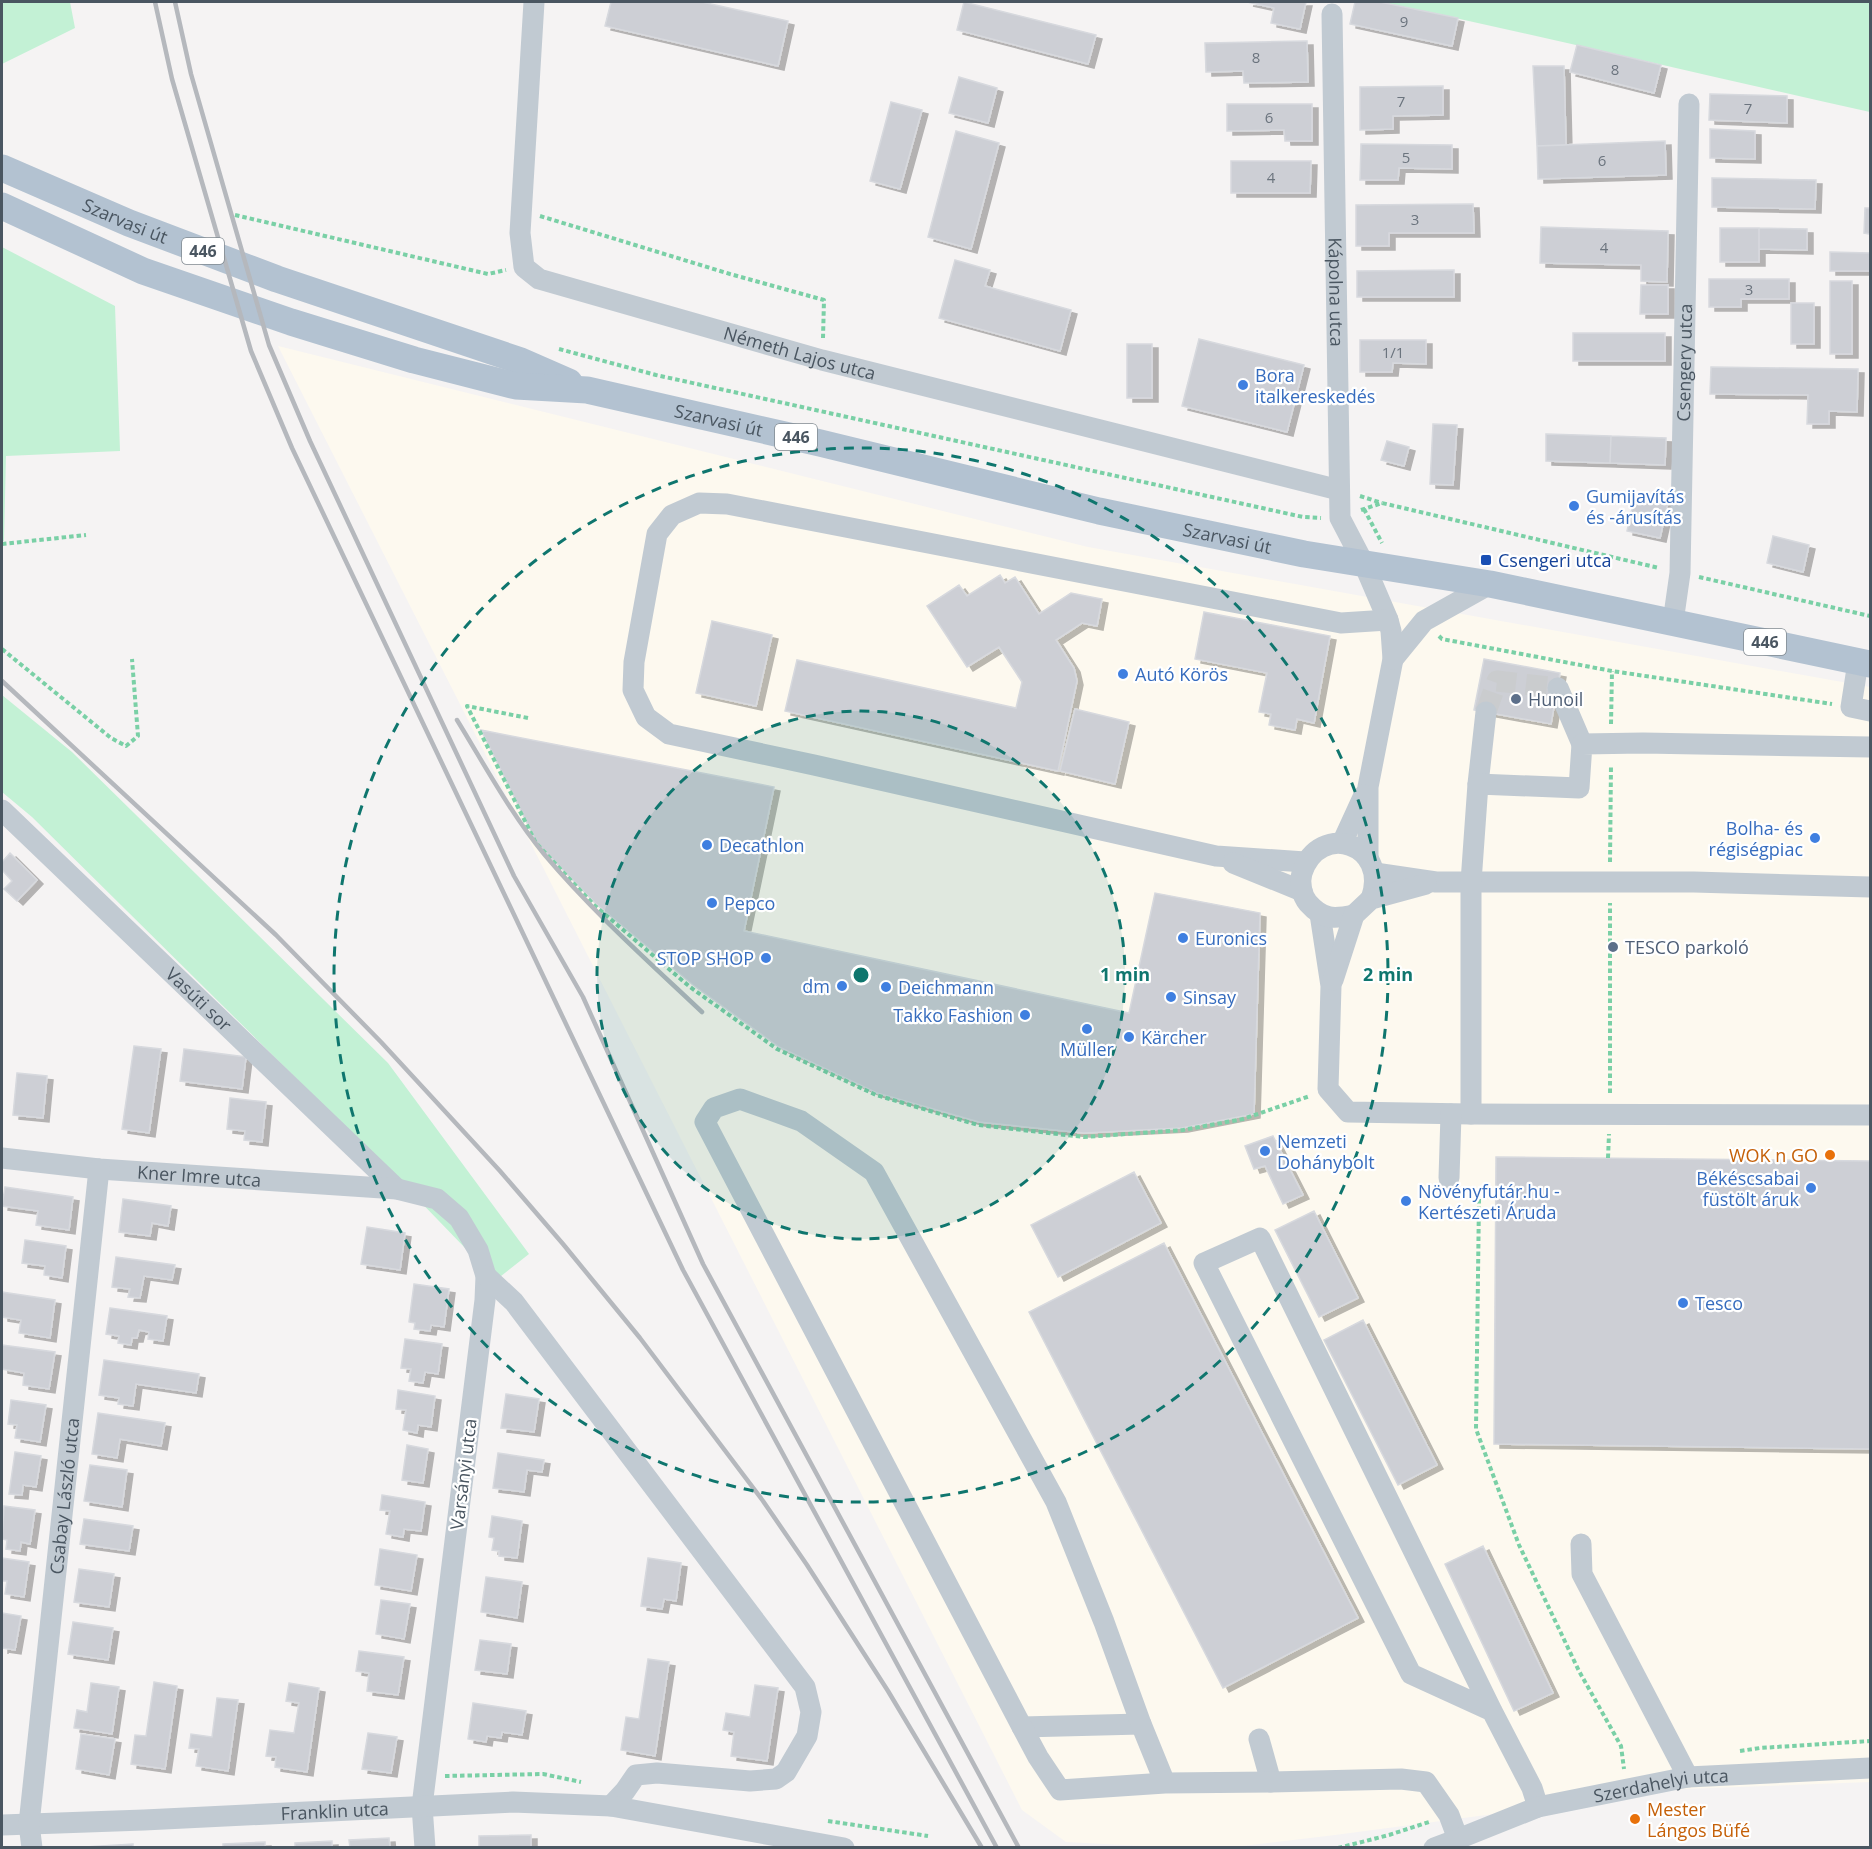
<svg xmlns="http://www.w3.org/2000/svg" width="1872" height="1849" font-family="'Open Sans',sans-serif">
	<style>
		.commercial { fill: #fdf9ef }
		.green { fill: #c3f1d5 }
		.building { fill: #cdcfd5; stroke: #d7d9de; stroke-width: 1.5; filter: url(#shadow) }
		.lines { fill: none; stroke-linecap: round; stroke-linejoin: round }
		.minor-tunnel { stroke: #caccce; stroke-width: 21; stroke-dasharray: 21 10; stroke-linecap: butt }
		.path { stroke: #7ad0a6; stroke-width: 4; stroke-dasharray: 4.5 3; stroke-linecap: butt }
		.minor { stroke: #c1cad2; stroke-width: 21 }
		.major { stroke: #b3c2d1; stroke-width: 27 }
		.rail { stroke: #b5b8bd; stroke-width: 4.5 }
		.ring { fill: none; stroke: #0f766e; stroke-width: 3; stroke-dasharray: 10 8 }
		.shop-dot { fill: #3f7fe0; stroke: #fff; stroke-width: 2 }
		.transit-dot { fill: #1a4fb4; stroke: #fff; stroke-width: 2 }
		.service-dot { fill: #5c6f8a; stroke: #fff; stroke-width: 2 }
		.food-dot { fill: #e8710a; stroke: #fff; stroke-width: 2 }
		.labels { text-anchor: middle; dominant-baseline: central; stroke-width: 4.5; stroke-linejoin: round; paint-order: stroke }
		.number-label { font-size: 15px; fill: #6b747e }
		.shield { fill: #fff; stroke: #808990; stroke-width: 1.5 }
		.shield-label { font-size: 16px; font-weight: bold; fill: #4a5661 }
		.street-label { font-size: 18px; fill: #4a5661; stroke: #fff }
		.shop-label { font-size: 18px; fill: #366cbe; stroke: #fff; text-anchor: start }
		.transit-label { font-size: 18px; fill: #164399; stroke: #fff; text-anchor: start }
		.service-label { font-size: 18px; fill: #4e5e75; stroke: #fff; text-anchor: start }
		.food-label { font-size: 18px; fill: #c56008; stroke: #fff; text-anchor: end }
		.centre { fill: #0f766e; stroke: #fff; stroke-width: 3 }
		.ring-label { font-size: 18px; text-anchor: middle; font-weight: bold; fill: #0f766e; stroke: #fff; stroke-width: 4.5; stroke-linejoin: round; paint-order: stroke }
	</style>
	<defs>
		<filter id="shadow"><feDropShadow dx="6" dy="4" stdDeviation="0" flood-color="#0004"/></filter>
	</defs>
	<rect width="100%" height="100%" fill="#f5f3f3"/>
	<path class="commercial" d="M278,346L1088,547L1870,687V1782L1684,1789L1335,1835L1226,1848L1161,1847L1066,1842L1022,1810Z"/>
	<path class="green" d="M2,2H70L75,28L2,64Z
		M1380,2H1870V112C1707,76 1544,36 1380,2Z
		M2,247L115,306L120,451L6,456L4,541H2Z
		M2,695L72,752L388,1063L529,1254L496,1280L409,1190L32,817L2,792Z"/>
	<path class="building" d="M611,2H702L788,21L778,66L605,26Z
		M964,2L1096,35L1088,64L957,30Z
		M1247,2H1306L1300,29L1271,23L1274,8Z
		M1355,2H1380L1458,18L1452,46L1350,24Z
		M1307,41L1308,82L1244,83L1243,71L1206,72L1205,43Z
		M1577,45L1661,65L1654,93L1570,72Z
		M1533,66H1564L1566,145L1537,146Z
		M959,77L997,88L988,123L949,113Z
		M1443,86V115L1393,116V129L1360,130V87Z
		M1710,94L1787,96V123L1709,120Z
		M891,102L922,110L900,189L870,181Z
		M1227,104H1312V141H1285L1284,130L1227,131Z
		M1710,129L1755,131V159L1710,158Z
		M956,131L999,143L971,249L928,237Z
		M1665,141L1666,175L1538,179L1537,146Z
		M1361,144L1452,145V169L1399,168L1398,180H1360Z
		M1231,161H1311L1310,193H1231Z
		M1712,178L1816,180L1815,209L1712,207Z
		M1473,204L1474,233H1389V246H1356V205Z
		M1865,208H1870V234L1864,233Z
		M1541,227L1668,231L1667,282L1641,281V265L1540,263Z
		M1720,228H1759V262H1720Z
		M1759,228L1807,229V250L1759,249Z
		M1830,252L1870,253V271H1830Z
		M955,260L990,270L985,286L1071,310L1060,351L939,318Z
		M1454,270V297H1357V271Z
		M1709,279H1789V299H1741V307H1709Z
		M1830,281H1852V354H1830Z
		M1641,285H1668V314H1640Z
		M1791,303H1814V344H1791Z
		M1573,333H1665V361H1573Z
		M1199,339L1304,365L1287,432L1182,406Z
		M1360,340H1426V364L1393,363L1392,372H1360Z
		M1127,344H1152V398H1127Z
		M1711,367L1858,369L1857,412L1829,411V424H1807L1808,395L1710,394Z
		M1433,424L1457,425L1453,485L1430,484Z
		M1546,434L1611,436L1610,463L1546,461Z
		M1611,436L1666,438L1665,465L1610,463Z
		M1387,441L1409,447L1404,466L1381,460Z
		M1635,495L1668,502L1660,538L1627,531Z
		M1773,536L1809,545L1803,572L1767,563Z
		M1000,575L1005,583L1015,577L1039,614L1071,593L1102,599L1097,626L1082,623L1056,640L1074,668L1077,681L1058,771L785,711L797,660L1016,708L1022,682L999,647L967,667L927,606L959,585L967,596Z
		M1204,612L1330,636L1314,723L1297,719L1295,730L1269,725L1271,714L1259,712L1267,673L1195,659Z
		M712,621L772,635L756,706L696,693Z
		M1484,659L1560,673L1551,724L1474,710Z
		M1075,709L1129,722L1115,784L1060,771Z
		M481,730L774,787L744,931L1129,1013L1155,893L1260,913L1254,1114L1182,1128L1084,1133L979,1122L877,1093L779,1047L693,985L596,904L537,843Z
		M10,853L37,880L17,901L4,889L12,881L2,870V862Z
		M134,1046L161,1049L149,1133L122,1129Z
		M184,1049L246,1057L242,1089L180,1081Z
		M17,1073L47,1076L43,1118L13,1115Z
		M230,1098L266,1102L262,1142L244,1140L245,1131L227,1129Z
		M1273,1136L1303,1195L1283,1204L1265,1166L1254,1169L1245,1146Z
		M1496,1157L1870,1161V1449L1494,1444Z
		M1134,1172L1161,1223L1058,1277L1031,1225Z
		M5,1187L73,1197L69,1230L36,1225L38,1211L2,1206Z
		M123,1199L171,1206L168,1226L152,1223L150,1236L119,1232Z
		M1314,1211L1358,1298L1319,1317L1275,1230Z
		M367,1227L405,1233L400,1270L361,1264Z
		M25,1240L66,1246L62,1278L44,1275L45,1266L22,1263Z
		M1164,1243L1358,1618L1223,1688L1029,1312Z
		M116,1257L175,1265L172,1280L144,1276L140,1298L128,1297L130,1289L112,1287Z
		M414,1284L449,1289L444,1327L431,1325L430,1331L414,1329L415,1323L409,1322Z
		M2,1292L55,1300L50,1338L19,1333L21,1320L2,1317Z
		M110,1308L167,1316L163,1341L148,1339L149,1332L139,1330L137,1338H132L131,1345L118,1343L119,1336L106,1334Z
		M1363,1320L1437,1465L1398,1485L1324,1340Z
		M405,1339L442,1344L438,1374L425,1372L423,1383L409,1381L411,1369L401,1368Z
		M2,1345L55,1352L49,1389L23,1385L24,1373L2,1369Z
		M104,1360L199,1374L196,1393L136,1384L133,1406L118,1404L119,1398L99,1395Z
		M398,1390L435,1396L431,1427L418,1425L417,1433L403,1430L406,1410L396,1409Z
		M506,1394L539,1399L534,1432L501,1428Z
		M11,1400L46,1405L40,1442L15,1438L17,1425L8,1424Z
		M98,1413L165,1423L161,1446L120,1439L117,1458L92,1454Z
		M407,1445L428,1449L423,1483L402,1480Z
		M15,1452L41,1456L36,1487L23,1485L22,1495L9,1494Z
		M498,1453L544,1460L542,1472L527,1470L524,1492L493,1488Z
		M90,1465L127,1470L122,1507L84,1501Z
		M382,1495L425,1502L421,1531L404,1529L403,1537L386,1534L390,1511L380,1510Z
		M4,1506L35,1510L30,1544L21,1542L20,1551L6,1549L7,1540L2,1539Z
		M492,1516L522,1521L517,1558L499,1556V1551L492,1550L494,1538L489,1537Z
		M84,1519L133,1526L129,1551L80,1544Z
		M1483,1546L1553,1693L1514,1711L1445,1564Z
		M380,1549L417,1555L411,1591L375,1585Z
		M2,1558L29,1562L24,1597L5,1594L7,1581H2Z
		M648,1558L681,1563L676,1601L664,1599L662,1609L641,1606Z
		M79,1569L114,1574L109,1607L74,1602Z
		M486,1577L522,1582L517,1618L481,1612Z
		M381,1600L410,1604L404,1639L376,1634Z
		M2,1613L21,1616L15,1650L2,1648V1650Z
		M73,1622L113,1628L108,1660L68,1654Z
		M480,1640L511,1644L507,1674L475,1670Z
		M359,1651L404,1657L398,1695L367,1691L369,1673L356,1671Z
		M648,1659L669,1662L655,1756L621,1750L626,1717L639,1719Z
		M154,1682L177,1686L165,1769L131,1764L135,1735L146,1736Z
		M91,1683L119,1687L112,1734L74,1728L77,1710L87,1712Z
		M289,1683L319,1688L307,1772L275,1767L276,1757L266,1756L270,1730L294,1733L299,1703L286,1701Z
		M755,1685L778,1688L767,1761L731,1756L734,1732L723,1730L726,1713L750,1717Z
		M217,1698L238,1700L228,1771L196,1766L199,1749L189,1748L191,1734L212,1737Z
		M473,1703L526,1711L522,1735L502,1732L501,1738L487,1736L486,1742L468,1739Z
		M368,1733L397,1737L391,1773L362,1769Z
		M81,1734L115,1739L109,1775L76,1769Z
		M531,1835V1848H479V1836Z
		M389,1838L390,1848H350L349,1840Z
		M332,1841V1848H295V1843Z
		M265,1842V1848H223V1844Z
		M133,1844V1848H68Z"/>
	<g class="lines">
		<path class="minor-tunnel" d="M1486,712L1497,681L1558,688"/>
		<path class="path" d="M235,215L488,274L506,270
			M540,216L730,274L824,300L823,338
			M559,349L656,375L1303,517L1321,518
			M1360,496L1382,503
			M1364,509L1382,543
			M1361,510L1382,503L1659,568
			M2,544L86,535
			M1699,577L1870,616
			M1439,636L1442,639L1612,671L1832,704
			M2,649L111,738L126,746L138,736L132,659
			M528,718L467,706L536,843L594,905L690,987L777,1049L876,1095L978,1125L1084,1137L1183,1130L1243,1119L1310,1096
			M1611,724L1612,671
			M1610,862L1611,765
			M1610,1093V903
			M1608,1158L1609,1134
			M1479,1199L1476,1429L1519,1545L1579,1671L1621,1746L1624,1769
			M1740,1751L1760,1748L1870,1741
			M445,1776L543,1774L581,1782
			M828,1821L928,1836
			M1338,1848L1389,1835L1429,1822"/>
		<g class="minor">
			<path id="s1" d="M534,2L520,233L524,267L539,279L822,360L1339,490"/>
			<path id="s2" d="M1332,14L1340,518L1364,564L1388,620L1391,631L1393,659L1368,787V857"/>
			<path id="s3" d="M1673,622L1680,573L1689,104"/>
			<path d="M1393,659L1424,621L1490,584"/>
			<path d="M1858,662L1851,707L1870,711"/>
			<path d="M1558,688L1582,744"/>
			<path d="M1478,784L1486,712"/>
			<path id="s4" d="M2,810L397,1189"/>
			<path d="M1342,843L1364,795"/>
			<path d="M1305,862L1216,856L814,765L669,734L646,717L633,690L634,662L657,534L672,515L699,503L727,504L1341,623L1388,620"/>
			<path d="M1233,863L1302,891"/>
			<path d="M1375,873L1436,882H1694L1870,887"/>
			<path d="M1320,914L1331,986L1328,1089L1348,1112L1471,1114L1870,1115"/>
			<path d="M1354,915C1334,919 1323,920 1308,903C1302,896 1299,883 1302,873C1319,820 1391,844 1371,899"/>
			<path d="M1333,980L1354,915L1371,899L1426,884"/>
			<path d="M1471,1114V882L1478,784L1579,788L1582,744L1643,743L1870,747"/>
			<path id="s5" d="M2,1158L99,1169L397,1189L437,1199L459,1218L478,1250L486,1276L485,1300L422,1806L425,1848"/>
			<path d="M1449,1178L1451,1114"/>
			<path d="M486,1276L514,1302L805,1687L811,1712L807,1736L786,1772L776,1779L750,1781L657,1773L636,1775L625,1791L611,1806"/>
			<path d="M1581,1544L1582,1574L1688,1777"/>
			<path d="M1492,1711L1411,1674L1204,1263L1260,1238L1492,1711L1532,1788L1538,1807"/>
			<path d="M1022,1727L1141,1724"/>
			<path d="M1259,1739L1271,1782"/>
			<path d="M1165,1783L1141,1724L1104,1622L1056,1502L874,1172L801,1121L740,1099L714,1108L705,1122L1022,1727L1038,1757L1060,1790L1165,1783L1271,1782L1401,1779L1426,1782L1449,1815L1458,1839"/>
			<path id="s6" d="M2,1825L144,1820L513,1802L611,1806L844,1848"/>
			<path id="s7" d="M32,1848L29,1824L99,1169"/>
			<path id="s8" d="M1434,1848L1458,1839L1538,1807L1688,1777L1870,1768"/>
		</g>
		<g class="major">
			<path id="s9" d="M2,168L129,223L277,279L521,361L569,382"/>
			<path id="s10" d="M2,206L143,271L291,322L414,360L516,386L587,390L820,443L1099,511L1304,554L1490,584L1870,664"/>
		</g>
		<path class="rail" d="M155,2L172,79L251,351L292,448L683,1270L997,1848
			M175,2L191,74L269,345L310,441L514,876L583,997L703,1264L1019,1848
			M2,681L276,935L381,1042L500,1171L563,1244L640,1338L763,1501L807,1565L888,1691L982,1848
			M457,720C484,764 511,814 544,854C592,911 648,961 702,1012"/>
	</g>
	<circle cx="861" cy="975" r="264" fill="#0f766e" fill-opacity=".12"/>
	<g class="ring">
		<circle cx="861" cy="975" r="264"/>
		<circle cx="861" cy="975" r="527"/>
	</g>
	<g class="shop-dot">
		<circle cx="1243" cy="385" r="6"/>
		<circle cx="1574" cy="506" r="6"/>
		<circle cx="1123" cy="674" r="6"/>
		<circle cx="1815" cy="838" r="6"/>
		<circle cx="707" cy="845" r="6"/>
		<circle cx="712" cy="903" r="6"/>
		<circle cx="1183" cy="938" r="6"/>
		<circle cx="766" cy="958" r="6"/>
		<circle cx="842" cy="986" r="6"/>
		<circle cx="886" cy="987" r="6"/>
		<circle cx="1171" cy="997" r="6"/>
		<circle cx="1025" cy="1015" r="6"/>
		<circle cx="1087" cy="1029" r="6"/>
		<circle cx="1129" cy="1037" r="6"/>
		<circle cx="1265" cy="1151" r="6"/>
		<circle cx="1811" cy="1188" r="6"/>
		<circle cx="1406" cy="1201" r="6"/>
		<circle cx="1683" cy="1303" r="6"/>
	</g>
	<rect class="transit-dot" x="1480" y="554" width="12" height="12" rx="3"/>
	<g class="service-dot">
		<circle cx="1516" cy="699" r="6"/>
		<circle cx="1613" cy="947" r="6"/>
	</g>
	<g class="food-dot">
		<circle cx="1830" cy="1155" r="6"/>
		<circle cx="1635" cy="1819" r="6"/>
	</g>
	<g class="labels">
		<g class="number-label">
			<text x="1404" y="21">9</text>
			<text x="1256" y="57">8</text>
			<text x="1615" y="69">8</text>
			<text x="1401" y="101">7</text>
			<text x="1748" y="108">7</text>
			<text x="1269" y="117">6</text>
			<text x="1406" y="157">5</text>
			<text x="1602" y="160">6</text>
			<text x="1271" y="177">4</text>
			<text x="1415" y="219">3</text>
			<text x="1604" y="247">4</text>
			<text x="1749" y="289">3</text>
			<text x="1393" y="352">1/1</text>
		</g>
		<g class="shield">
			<rect x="182" y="238" width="42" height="26" rx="4.5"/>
			<rect x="775" y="424" width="42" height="26" rx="4.5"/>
			<rect x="1744" y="629" width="42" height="26" rx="4.5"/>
		</g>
		<g class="shield-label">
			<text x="203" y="251">446</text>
			<text x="796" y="437">446</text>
			<text x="1765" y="642">446</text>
		</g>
		<g class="street-label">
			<text stroke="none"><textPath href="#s9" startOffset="134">Szarvasi út</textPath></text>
			<text stroke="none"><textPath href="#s2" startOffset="278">Kápolna utca</textPath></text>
			<text stroke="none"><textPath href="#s1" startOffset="556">Németh Lajos utca</textPath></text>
			<text stroke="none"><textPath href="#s3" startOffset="260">Csengery utca</textPath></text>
			<text stroke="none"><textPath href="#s10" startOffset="752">Szarvasi út</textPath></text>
			<text stroke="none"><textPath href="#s10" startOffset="1274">Szarvasi út</textPath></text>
			<text stroke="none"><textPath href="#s4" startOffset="273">Vasúti sor</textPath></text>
			<text stroke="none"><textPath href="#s5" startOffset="198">Kner Imre utca</textPath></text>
			<text transform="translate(463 1474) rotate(-83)">Varsányi utca</text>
			<text stroke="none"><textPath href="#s7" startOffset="354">Csabay László utca</textPath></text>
			<text stroke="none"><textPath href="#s8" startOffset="237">Szerdahelyi utca</textPath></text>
			<text stroke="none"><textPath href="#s6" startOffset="333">Franklin utca</textPath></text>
		</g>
		<g class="shop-label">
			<text x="1255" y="375">Bora<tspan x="1255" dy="21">italkereskedés</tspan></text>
			<text x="1586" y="496">Gumijavítás<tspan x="1586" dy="21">és -árusítás</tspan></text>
			<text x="1135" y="674">Autó Körös</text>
			<text x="1803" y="828" text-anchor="end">Bolha- és<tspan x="1803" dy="21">régiségpiac</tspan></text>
			<text x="719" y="845">Decathlon</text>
			<text x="724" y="903">Pepco</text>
			<text x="1195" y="938">Euronics</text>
			<text x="754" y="958" text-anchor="end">STOP SHOP</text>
			<text x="830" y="986" text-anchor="end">dm</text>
			<text x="898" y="987">Deichmann</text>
			<text x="1183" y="997">Sinsay</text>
			<text x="1013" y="1015" text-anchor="end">Takko Fashion</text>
			<text x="1141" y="1037">Kärcher</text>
			<text x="1087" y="1049" text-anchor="middle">Müller</text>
			<text x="1277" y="1141">Nemzeti<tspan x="1277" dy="21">Dohánybolt</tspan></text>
			<text x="1799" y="1178" text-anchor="end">Békéscsabai<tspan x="1799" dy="21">füstölt áruk</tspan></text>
			<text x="1418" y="1191">Növényfutár.hu -<tspan x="1418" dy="21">Kertészeti Áruda</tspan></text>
			<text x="1695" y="1303">Tesco</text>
		</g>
		<g class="transit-label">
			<text x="1498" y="560">Csengeri utca</text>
		</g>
		<g class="service-label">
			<text x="1528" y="699">Hunoil</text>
			<text x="1625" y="947">TESCO parkoló</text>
		</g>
		<g class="food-label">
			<text x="1818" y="1155">WOK n GO</text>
			<text x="1647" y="1809" text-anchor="start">Mester<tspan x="1647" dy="21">Lángos Büfé</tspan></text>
		</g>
	</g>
	<circle cx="861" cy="975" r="9" class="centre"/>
	<g class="ring-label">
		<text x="1125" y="981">1 min</text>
		<text x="1388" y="981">2 min</text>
	</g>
	<rect width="1872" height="1849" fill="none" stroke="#4a5661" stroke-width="6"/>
</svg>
